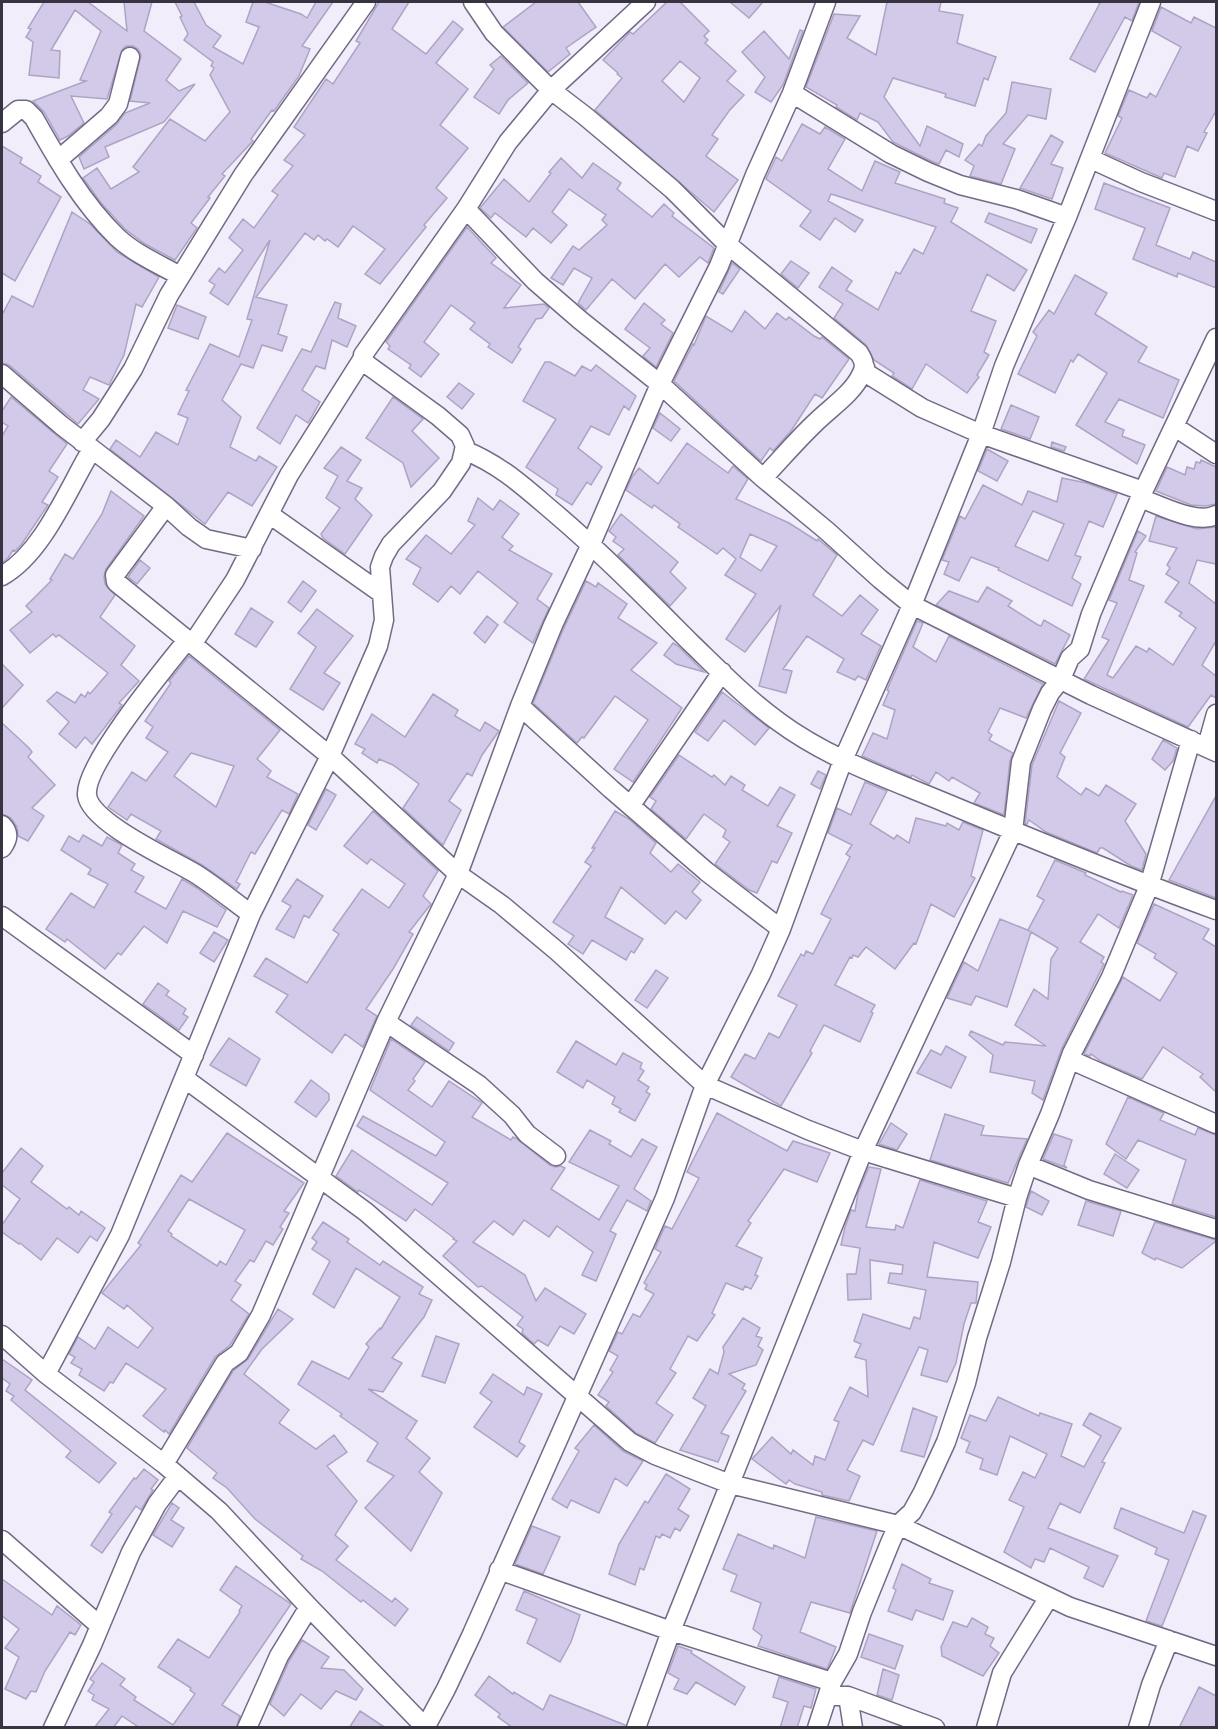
<svg xmlns="http://www.w3.org/2000/svg" width="1218" height="1729" font-family="'Sofia Sans Condensed',sans-serif">
	<style>
		.building { fill: #d3c9e9; stroke: #ada4c3; stroke-width: 1.5; fill-rule: evenodd }
		.lines { fill: none; stroke-linecap: round; stroke-linejoin: round }
		.minor-casing { stroke: #736a86; stroke-width: 21 }
		.minor { stroke: #fff; stroke-width: 18 }
	</style>
	<rect width="100%" height="100%" fill="#f1edfa"/>
	<path class="building" d="M44,2H88L127,31L124,2H152L144,31L181,59L166,80L179,91L195,84L164,122L105,147L109,157L84,169L79,157L116,125L125,113L150,103L130,101L141,55L138,49L133,46H126L122,50L107,99L71,96L84,123L68,136L60,140L44,112L33,101L86,81L80,80L101,31L75,10L51,50L60,51L59,78L29,75L33,42L26,37L31,29L28,28Z
		M175,2H194L206,25L221,36L213,47L243,64L259,27L246,22L253,2H265L301,14L307,18L316,2H333L302,46L310,49L299,76L274,111L272,110L251,139L253,141L222,174L225,176L208,197L210,198L191,223L197,228L175,260L145,244L125,229L101,203L83,178L97,168L111,189L139,172L133,167L170,119L205,141L230,112L210,75L214,68L211,66L213,62L184,40L188,34L180,17L182,16Z
		M379,2H409L392,29L426,54L453,21L463,29L436,63L468,89L440,125L468,148L436,188L447,198L424,225L426,227L380,284L365,274L385,249L353,226L338,247L327,239L325,241L318,235L314,240L305,233L256,297L287,305L278,334L287,337L282,351L262,345L253,368L241,364L222,400L241,417L230,447L256,461L259,456L277,467L252,506L228,492L205,524L110,449L116,440L140,457L156,432L178,445L188,418L178,414L189,391L186,390L210,344L239,357L252,320L247,319L270,240L228,305L210,293L215,285L209,281L219,268L225,273L243,250L229,238L243,219L254,228L278,195L272,191L293,166L284,160L305,135L294,127L326,79L333,84L360,43L356,41Z
		M536,2H578L596,27L566,48L570,54L548,72L503,27Z
		M667,2H680L709,31L704,36L708,40L705,43L736,71L727,81L744,95L729,111L712,135L718,139L706,156L738,180L714,212L595,110L622,78L617,74L618,73L603,60L630,32L633,34ZM680,61L700,78L684,102L662,81Z
		M730,2H763L749,18Z
		M887,2H941L939,11L963,15L957,43L996,57L988,80L984,78L975,106L945,97L946,94L893,78L884,97L920,146L927,126L963,144L959,157L946,150L939,164L933,162L893,142L878,122L860,113L857,120L836,107L837,105L806,87L834,14L860,16L847,38L876,55Z
		M1096,2H1139L1132,21L1125,17L1095,72L1070,59L1100,3Z
		M1161,7L1191,23L1194,17L1216,28V111L1204,132L1207,133L1198,151L1187,146L1175,177L1164,173L1162,178L1105,153L1122,118L1118,116L1129,90L1147,98L1150,93L1156,97L1181,47L1152,31Z
		M800,30L803,31L783,85L771,102L755,92L765,77L742,52L764,31L789,59Z
		M501,56L528,83L508,100L499,114L474,97L494,69L490,65Z
		M1012,82L1051,89L1046,119L1028,115L1003,144L1015,149L1001,184L970,176L974,166L965,160L979,144L982,146L986,136L1006,113Z
		M802,124L820,134L825,127L845,139L828,169L862,191L875,161L900,172L895,183L945,199L944,203L958,208L951,222L1027,270L1014,291L987,274L971,311L996,321L984,352L989,355L977,375L979,377L967,393L926,364L912,389L892,376L894,373L874,360L866,345L834,318L843,304L819,287L832,267L852,281L846,290L878,310L896,272L900,274L914,249L923,254L936,227L831,194L828,201L863,220L855,232L835,218L820,240L800,226L811,211L766,179L776,157L782,161Z
		M1051,135L1063,142L1051,164L1063,168L1052,199L1020,188Z
		M2,146L22,158L20,163L41,176L38,182L61,197L15,281L2,273Z
		M561,158L582,178L593,163L621,183L617,189L652,217L664,204L674,213L672,216L714,248L708,263L700,257L679,277L665,264L635,299L612,279L586,310L578,303L592,278L574,268L563,285L551,278L573,246L579,250L607,225L602,220L606,215L569,189L552,212L567,225L551,243L533,228L526,237L495,213L491,218L480,208L504,179L529,202L551,173L549,172Z
		M1104,183L1170,208L1156,245L1190,259L1193,252L1216,262V288L1178,273L1177,277L1133,259L1145,228L1095,209Z
		M72,212L90,224L117,252L159,277L142,307L136,304L124,355L109,385L90,377L83,390L99,399L78,424L9,365L2,363V315L12,296L33,307Z
		M989,213L1037,229L1031,243L985,222Z
		M467,227L496,258L491,263L521,285L504,308L544,304L549,308L542,318L536,319L518,347L521,349L512,363L488,347L490,344L470,329L475,323L451,305L424,342L439,354L421,377L409,368L411,365L388,349L390,346L386,342Z
		M791,261L809,273L798,288L781,274Z
		M732,263L740,269L723,294L719,292Z
		M1075,275L1107,293L1095,314L1147,347L1138,362L1179,380L1163,418L1119,399L1105,422L1124,430L1122,436L1145,445L1137,464L1076,425L1107,373L1078,354L1073,362L1071,360L1055,393L1018,374L1037,336L1033,332L1049,310L1054,314Z
		M335,302L341,304L338,318L356,326L347,347L332,340L325,369L316,366L302,390L320,402L311,418L308,423L296,415L280,444L257,428L302,349L311,352Z
		M644,303L665,320L661,324L673,333L656,367L643,356L650,348L625,329Z
		M177,305L206,317L198,339L168,328Z
		M745,311L765,329L777,313L786,320L789,317L814,336L820,339L822,337L849,359L822,398L815,394L791,431L773,451L770,448L761,461L674,381L693,344L694,345L706,316L732,332Z
		M545,362H550L575,376L582,366L591,371L596,365L636,396L629,410L624,406L609,435L591,426L578,448L602,467L591,485L587,482L572,505L556,495L558,489L526,467L556,419L523,401Z
		M459,383L474,394L462,409L447,397Z
		M11,397L67,444L49,471L58,477L42,502L48,505L21,545L15,551L13,550L8,558L2,563V436L8,426L2,422V411Z
		M393,397L423,419L412,431L439,458L411,487L403,463L366,438Z
		M1011,405L1039,417L1030,439L1001,429Z
		M660,413L680,429L671,441L653,428Z
		M1052,442L1066,447L1064,451L1051,447Z
		M687,443L728,473L733,466L748,479L736,499L789,523L817,541L818,539L837,555L813,595L842,616L860,595L878,610L861,634L881,646L866,680L858,676L855,680L837,672L844,659L807,636L783,669L792,671L786,693L759,686L781,605L745,652L726,639L756,594L725,575L736,559L723,548L717,554L678,527L680,524L654,505L652,508L626,490L632,477L639,468L658,484ZM750,534L777,546L761,571L740,557Z
		M341,447L361,460L347,481L362,488L355,499L372,515L345,554L323,538L321,534L340,508L326,498L338,476L324,468Z
		M987,449L1008,461L997,481L978,471Z
		M1201,460L1216,467V504L1206,506L1191,505L1156,491L1167,467L1185,475L1187,467L1194,469L1196,462L1200,463Z
		M1062,478L1087,483L1117,494L1103,527L1089,521L1075,555L1081,557L1072,578L1081,584L1072,606L998,570L999,568L971,557L959,581L944,574L949,562L942,560L960,516L965,519L983,485L1022,505L1028,491L1057,502ZM1033,511L1064,524L1048,561L1015,546Z
		M111,491L144,516L106,569L104,577L105,584L115,595L100,617L135,646L121,665L139,681L119,703L122,705L92,744L85,737L76,748L59,734L69,722L47,701L57,692L75,703L81,694L85,697L88,692L90,694L108,673L59,635L56,637L53,634L30,653L10,630L32,612L26,606L52,580L50,579L65,554L73,559L102,514Z
		M478,498L493,510L500,500L519,514L502,537L513,546L509,550L552,574L537,599L549,608L533,643L504,622L518,603L478,571L460,594L451,586L438,602L413,584L421,568L406,559L426,535L451,554L475,525L468,521Z
		M621,514L678,562L670,572L686,588L670,606L618,555L624,549L613,541L616,537L609,531Z
		M1156,516L1197,529L1216,527V564L1197,560L1189,583L1216,604V641L1202,665L1216,676V698L1211,695L1188,727L1084,679L1109,640L1102,637L1117,603L1109,600L1138,531L1146,536L1135,552L1137,553L1129,580L1144,586L1107,675L1113,678L1136,646L1147,652L1149,648L1173,665L1196,628L1179,616L1182,613L1165,602L1179,582L1166,574L1170,568L1167,565L1177,548L1149,541Z
		M140,560L150,568L137,584L128,577Z
		M303,581L316,591L301,612L288,602Z
		M586,581L596,587L598,583L627,604L618,618L657,643L631,670L682,708L633,782L614,769L648,720L615,696L584,738L582,737L577,743L533,703L563,630Z
		M987,587L1012,601L1008,606L1038,625L1041,626L1044,620L1070,635L1055,664L936,605L949,591L978,602Z
		M251,608L273,622L256,647L235,634Z
		M317,609L353,636L324,673L340,683L323,710L290,689L316,647L298,633Z
		M487,616L498,625L485,643L474,633Z
		M917,621L923,623L913,647L936,662L949,636L1043,684L1026,718L1000,708L988,732L992,735L989,740L1013,753L1010,761L1004,815L974,803L980,793L952,777L949,781L936,772L929,784L912,775L911,777L862,756L873,733L887,739L895,710L883,705L889,691L887,690Z
		M673,643L678,646L704,672L676,664L664,655Z
		M189,656L280,730L257,759L271,771L267,777L298,794L289,814L282,810L255,854L251,852L236,882L240,884L237,889L202,865L156,839L161,831L131,814L127,820L108,807L132,772L146,781L168,752L146,738L153,727L145,721L171,683L169,681ZM191,753L234,766L216,807L174,776Z
		M2,664L23,685L2,708Z
		M722,692L769,728L755,745L724,720L708,741L695,732Z
		M433,694L458,710L455,716L480,731L485,722L499,731L482,755L472,776L467,773L449,801L461,810L443,845L403,808L419,784L393,765L379,759L377,763L362,753L365,749L355,744L372,714L405,737Z
		M1059,701L1081,713L1060,753L1065,757L1057,777L1081,795L1086,788L1099,796L1106,785L1136,804L1125,821L1146,854L1142,870L1131,866L1103,848H1100L1097,853L1046,832L1029,820L1027,824H1025L1032,765Z
		M2,723L29,748L32,752L28,757L55,785L32,808L44,816L28,841L18,836L17,827L11,818L2,814Z
		M1163,740L1177,748L1173,761L1165,770L1152,759Z
		M679,755L712,777L714,775L725,785L731,776L745,785L742,790L768,806L780,787L795,795L777,826L792,833L777,863L772,861L757,893L749,890L715,864L730,842L723,837L726,830L704,814L686,839L651,809L656,801L650,797Z
		M818,771L826,775L820,789L811,784Z
		M865,782L887,791L870,824L894,839L897,835L909,843L916,818L946,826L947,823L959,830L963,822L983,830L971,876L975,878L954,917L931,904L916,944L914,943L895,969L866,947L858,957L853,955L852,958L850,957L835,985L875,1005L871,1012L873,1013L860,1042L824,1025L810,1051L812,1053L781,1106L731,1077L745,1054L755,1059L769,1033L779,1038L797,1005L778,996L801,954L804,956L806,951L813,954L831,919L821,914L850,857L846,854L852,845L828,833L837,808L851,815Z
		M326,789L336,795L316,830L308,825Z
		M1216,796V898L1169,880Z
		M373,811L438,871L423,896L431,904L409,932L413,934L393,969L366,1009L377,1016L363,1047L345,1034L332,1053L276,1012L288,995L254,976L266,958L307,983L339,934L333,930L362,889L389,908L405,884L371,859L367,864L344,846Z
		M615,811L629,819L656,843L650,853L671,872L678,864L700,882L692,892L701,900L686,919L676,911L665,924L621,887L605,917L643,939L634,953L631,951L626,960L592,940L583,954L568,944L574,936L553,922L591,866L585,862L595,848H592Z
		M83,835L102,846L107,837L122,845L118,853L135,864L131,870L144,877L135,892L166,909L182,879L197,888L226,910L217,927L183,911L167,943L144,926L121,955L118,953L105,969L67,939L65,942L46,929L71,893L94,908L108,884L88,874L91,869L61,850L69,836L79,842Z
		M1055,860L1086,873L1085,875L1121,892L1122,891L1133,895L1119,928L1098,914L1080,942L1104,957L1101,962L1104,964L1062,1048L1043,1100L1032,1093L1035,1081L990,1072L993,1055L969,1035L971,1031L1003,1045L1005,1042L1046,1046L1015,1025L1034,989L1048,999L1051,959L1058,948L1031,932L1007,1007L976,996L971,1005L947,998L964,962L978,971L1000,919L1030,931L1028,930L1044,900L1037,896Z
		M297,879L323,896L309,918L304,915L294,938L276,929L291,906L282,901Z
		M1154,904L1209,929L1203,939L1216,947V1092L1200,1077L1203,1074L1163,1047L1142,1079L1102,1062L1091,1054L1090,1056L1084,1054L1123,977L1160,1001L1177,973L1154,958L1156,954L1137,943Z
		M214,932L228,940L214,962L200,953Z
		M656,970L668,978L647,1008L635,1000Z
		M158,983L169,991L166,995L186,1009L183,1014L188,1017L179,1030L143,1004Z
		M417,1017L454,1043L449,1051L411,1025Z
		M229,1038L260,1059L246,1086L210,1065Z
		M391,1039L425,1062L413,1079L415,1081L408,1090L432,1107L449,1081L482,1103L472,1117L511,1140L513,1137L517,1139L550,1165L555,1167L561,1166L565,1168L551,1189L599,1220L619,1186L569,1162L590,1130L611,1141L609,1144L631,1157L642,1139L657,1147L634,1189L651,1201L647,1211L627,1200L610,1231L616,1234L596,1281L582,1275L593,1252L557,1226L549,1237L524,1220L513,1235L494,1221L473,1242L525,1275L536,1301L545,1288L586,1314L574,1334L560,1326L548,1346L538,1340L534,1344L522,1333L523,1329L517,1325L523,1317L482,1286L478,1287L443,1256L457,1241L453,1239L454,1238L415,1209L406,1221L359,1190L358,1192L336,1176L352,1150L432,1205L448,1183L357,1126L363,1116L436,1156L445,1142L370,1090Z
		M576,1041L616,1065L623,1053L642,1063L640,1068L644,1071L638,1080L649,1087L646,1092L650,1094L635,1121L619,1112L621,1109L612,1104L615,1097L587,1080L583,1088L557,1072Z
		M946,1046L966,1057L951,1088L917,1073L931,1050L941,1055Z
		M311,1080L329,1094V1100L316,1117L295,1102Z
		M1128,1097L1164,1113L1160,1120L1195,1135L1198,1128L1216,1135V1217L1172,1204L1186,1160L1138,1140L1126,1159L1106,1144Z
		M717,1113L787,1151L793,1141L830,1153L817,1182L784,1169L748,1221L751,1223L736,1246L762,1258L755,1275L758,1276L751,1289L745,1286L743,1290L726,1283L712,1313L715,1315L697,1341L688,1336L670,1369L676,1373L656,1403L673,1415L655,1443L636,1433L606,1406L609,1402L598,1395L613,1372L610,1370L618,1356L609,1351L618,1332L622,1334L633,1314L640,1317L654,1294L645,1289L647,1285L644,1283L661,1252L655,1249L665,1226L672,1229L699,1178L687,1172Z
		M945,1114L984,1126L981,1135L1027,1139L1008,1183L930,1160Z
		M891,1123L907,1134L897,1150L879,1144Z
		M227,1133L304,1183L284,1211L289,1213L280,1227L283,1229L273,1245L266,1241L254,1262L250,1260L235,1281L241,1285L231,1300L249,1314L230,1345L215,1357L169,1434L165,1430L164,1432L143,1416L166,1389L126,1363L113,1383L110,1382L104,1391L79,1375L82,1369L71,1363L75,1357L69,1354L78,1337L95,1349L108,1327L138,1348L153,1328L127,1305L124,1309L102,1293L141,1245L138,1243L181,1175L192,1182ZM189,1199L245,1230L226,1265L220,1261L217,1266L171,1236L172,1234L168,1231Z
		M1054,1134L1072,1140L1064,1165L1067,1168L1043,1159Z
		M21,1148L43,1166L31,1182L67,1209L69,1207L79,1215L81,1211L105,1228L97,1241L90,1236L78,1253L57,1238L41,1260L20,1243L19,1244L2,1232V1225L20,1199L2,1185V1173Z
		M1115,1154L1139,1170L1127,1188L1104,1174Z
		M869,1167L881,1169L866,1227L895,1230L896,1225L903,1228L920,1180L987,1201L978,1222L991,1227L978,1258L934,1242L927,1277L978,1282L976,1303H971L964,1324L956,1363L947,1382L921,1375L928,1350L919,1347L873,1445L863,1440L847,1470L860,1476L849,1501L822,1495V1492L795,1484L789,1480L786,1484L752,1459L772,1437L791,1454L793,1450L813,1465L815,1456L825,1460L839,1422L834,1420L850,1387L868,1397L866,1360L855,1357L861,1344L854,1341L863,1314L910,1329L914,1317L920,1319L926,1290L888,1283L890,1273L902,1274L903,1265L870,1260L871,1299L848,1300L847,1274H856L860,1248L841,1245L845,1227L851,1210L855,1211L858,1193Z
		M1031,1191L1049,1201L1042,1215L1026,1207Z
		M1086,1201L1121,1211L1113,1236L1078,1225Z
		M323,1222L349,1239L347,1242L380,1265L383,1261L423,1287L419,1294L432,1300L424,1317L392,1358L402,1363L383,1392L368,1389L417,1421L406,1438L430,1458L419,1472L442,1493L411,1551L365,1508L394,1476L367,1461L378,1443L340,1416L342,1414L298,1384L312,1361L349,1379L369,1347L366,1344L380,1328L381,1329L400,1297L356,1268L334,1308L313,1294L330,1261L312,1249L317,1242L312,1238Z
		M1155,1222L1216,1240V1241L1182,1268L1156,1258L1155,1260L1142,1253Z
		M278,1309L293,1319L262,1349L244,1374L289,1410L279,1423L316,1449L334,1435L347,1452L327,1466L357,1501L335,1535L348,1546L336,1560L392,1602L395,1598L408,1609L395,1626L363,1600L361,1602L322,1571L301,1559L303,1556L255,1519L227,1488L213,1478L217,1473L187,1448L233,1371L248,1359Z
		M743,1318L760,1328L756,1336L762,1338L758,1346L763,1350L756,1365L729,1374L745,1384L742,1389L746,1391L721,1433L729,1436L718,1462L680,1450L706,1406L693,1398L710,1369L718,1374L724,1352L723,1347Z
		M436,1336L459,1344L445,1383L422,1376Z
		M2,1359L32,1380L25,1390L116,1463L99,1483L66,1457L71,1451L11,1400L14,1396L6,1391L10,1384L2,1378Z
		M493,1374L524,1395L527,1387L542,1394L519,1442L525,1446L517,1457L474,1427L492,1402L480,1393Z
		M998,1397L1039,1416L1040,1413L1072,1424L1061,1456L1084,1467L1101,1436L1083,1425L1090,1413L1121,1428L1102,1462L1105,1463L1080,1513L1060,1503L1048,1528L1118,1556L1103,1587L1084,1578L1089,1567L1050,1548L1044,1562L1035,1559L1031,1568L1004,1552L1024,1507L1009,1500L1023,1472L1035,1478L1047,1454L1010,1436L997,1475L980,1469L983,1459L966,1452L970,1442L961,1438L970,1415L986,1421Z
		M913,1408L937,1417L924,1457L901,1451Z
		M594,1425L623,1451L643,1461L627,1486L615,1478L599,1513L571,1500L567,1508L552,1499L579,1451L575,1448Z
		M144,1469L158,1480L151,1489L153,1490L141,1510L136,1506L102,1553L91,1545L112,1514L109,1512L134,1478L136,1479Z
		M666,1474L690,1489L678,1509L689,1516L680,1531L675,1528L670,1538L662,1534L660,1538L656,1536L644,1570L640,1568L635,1585L609,1574L619,1544L645,1501L648,1503Z
		M172,1503L179,1508L171,1520L184,1528L172,1547L153,1535Z
		M1121,1508L1184,1533L1193,1511L1206,1516L1162,1626L1146,1621L1169,1560L1155,1554L1157,1548L1114,1528Z
		M816,1517L877,1531L850,1613L811,1602L800,1632L836,1647L827,1669L758,1646L762,1636L753,1629L761,1603L731,1591L737,1575L723,1569L738,1534L773,1549L774,1545L805,1558Z
		M532,1526L560,1537L543,1574L515,1564Z
		M902,1564L931,1579L929,1583L953,1591L943,1620L916,1610L912,1620L888,1611L896,1590L893,1588Z
		M236,1566L291,1604L222,1705L240,1716L236,1728H140L122,1716L113,1728H94L109,1709L92,1700L94,1695L88,1691L94,1682L90,1679L102,1663L125,1679L120,1685L136,1697L134,1700L173,1725L195,1694L190,1690L191,1688L158,1667L178,1639L209,1658L240,1612L239,1611L242,1606L220,1590Z
		M2,1579L52,1615L57,1606L81,1625L75,1635L70,1632L45,1671L36,1692L31,1691L26,1699L5,1689L19,1657L5,1648L19,1629L2,1616Z
		M524,1591L580,1615L571,1642L560,1662L527,1643L537,1619L516,1610Z
		M972,1618L988,1627L985,1634L994,1638L990,1646L999,1653L983,1676L942,1656L941,1647L953,1622L967,1627Z
		M869,1634L903,1646L895,1669L861,1657Z
		M302,1640L329,1657L321,1668L344,1670L363,1689L356,1700L336,1691L321,1709L301,1694L284,1716L270,1704L289,1661Z
		M678,1646L692,1651L691,1653L745,1687L735,1705L696,1682L687,1694L674,1689L679,1679L668,1673Z
		M883,1669L899,1675L892,1700L877,1695Z
		M489,1676L513,1694L514,1692L543,1710L550,1695L625,1725V1728H513L498,1717L500,1714L475,1695Z
		M779,1677L816,1689L811,1708L804,1706L797,1728H780L788,1702L773,1697Z
		M1199,1687L1216,1696V1728H1179Z
		M360,1711L386,1728H349Z"/>
	<g class="lines">
		<defs>
			<path id="minor" d="M473,2L494,33L551,90L585,116L672,189L727,244L859,353C864,361 866,366 861,375C852,394 830,408 815,423C797,440 781,459 763,478
				M792,93L891,154L928,172L960,185L1016,199L1067,217
				M2,123L18,110H26L34,118C57,159 82,203 117,237C135,254 159,264 180,276
				M1091,159L1141,182L1216,211
				M58,160L109,116L118,104L130,57
				M466,209L535,281L580,320L660,384L763,478L827,531L880,579L912,605L1091,695L1216,752
				M865,367L866,373L922,408L981,434L1143,491
				M2,374L61,425L166,506L189,527L206,539L252,549
				M1175,427L1216,454
				M82,442L101,419L133,369L169,295L243,175L366,2
				M464,450C503,466 525,488 556,514C604,555 647,599 691,643C719,670 747,699 779,722C829,759 889,779 946,803C1035,840 1125,877 1216,910
				M1140,498C1160,505 1197,525 1216,515
				M166,506L115,575L116,582L330,756L458,874L502,905L557,951L705,1085L808,1130L863,1151L1017,1198
				M269,514L381,593
				M2,576C43,553 68,489 92,449
				M188,639C167,665 84,765 87,795C90,823 173,860 196,874C215,886 233,901 251,914
				M193,643L235,580L289,475L363,358
				M520,706L611,789L707,872L781,929
				M1207,746L1216,714
				M631,805L722,672
				M2,825C10,833 8,840 2,848
				M2,916L194,1055
				M386,1022L479,1085L512,1115L527,1134L556,1156
				M1071,1060L1216,1124
				M184,1078L366,1212L630,1442L655,1455L730,1484L898,1525L1070,1607L1216,1656
				M1028,1165L1089,1190L1216,1229
				M2,1335L46,1374L164,1464L219,1511L309,1607L426,1728
				M46,1374L120,1235L251,914L330,756L378,646L384,620L380,567L384,556L391,544L442,491L461,463L465,446L460,435L438,416L365,363L363,355L466,209L508,142L551,90L646,2
				M164,1464L225,1363L239,1353L261,1315L386,1022L458,874L520,706L553,625L591,544L660,384L719,266L755,175L792,93L826,2
				M2,1540L100,1626
				M499,1570L671,1631L832,1682
				M828,1696H848L935,1728
				M848,1696L853,1728
				M53,1728L92,1645L131,1552L157,1504L178,1476
				M247,1728L279,1656L309,1607
				M425,1728L446,1689L472,1634L665,1198L705,1085L761,974L781,929L843,760L912,605L981,434L1004,366L1067,217L1151,2
				M636,1728L671,1631L863,1151L1013,831L1021,762L1042,709L1050,693L1061,679L1070,658L1080,649L1091,614L1140,498L1216,338
				M817,1728L832,1682L848,1654L862,1612L890,1543L898,1525L912,1512L923,1492L946,1442L966,1383L977,1338L1001,1262L1017,1198L1028,1165L1050,1114L1072,1053L1111,977L1149,886L1191,740
				M986,1728L1002,1673L1049,1597
				M1138,1728L1151,1685L1169,1640"/>
		</defs>
		<use href="#minor" class="minor-casing"/>
		<use href="#minor" class="minor"/>
	</g>
	<rect width="1218" height="1729" fill="none" stroke="#373340" stroke-width="6"/>
</svg>
